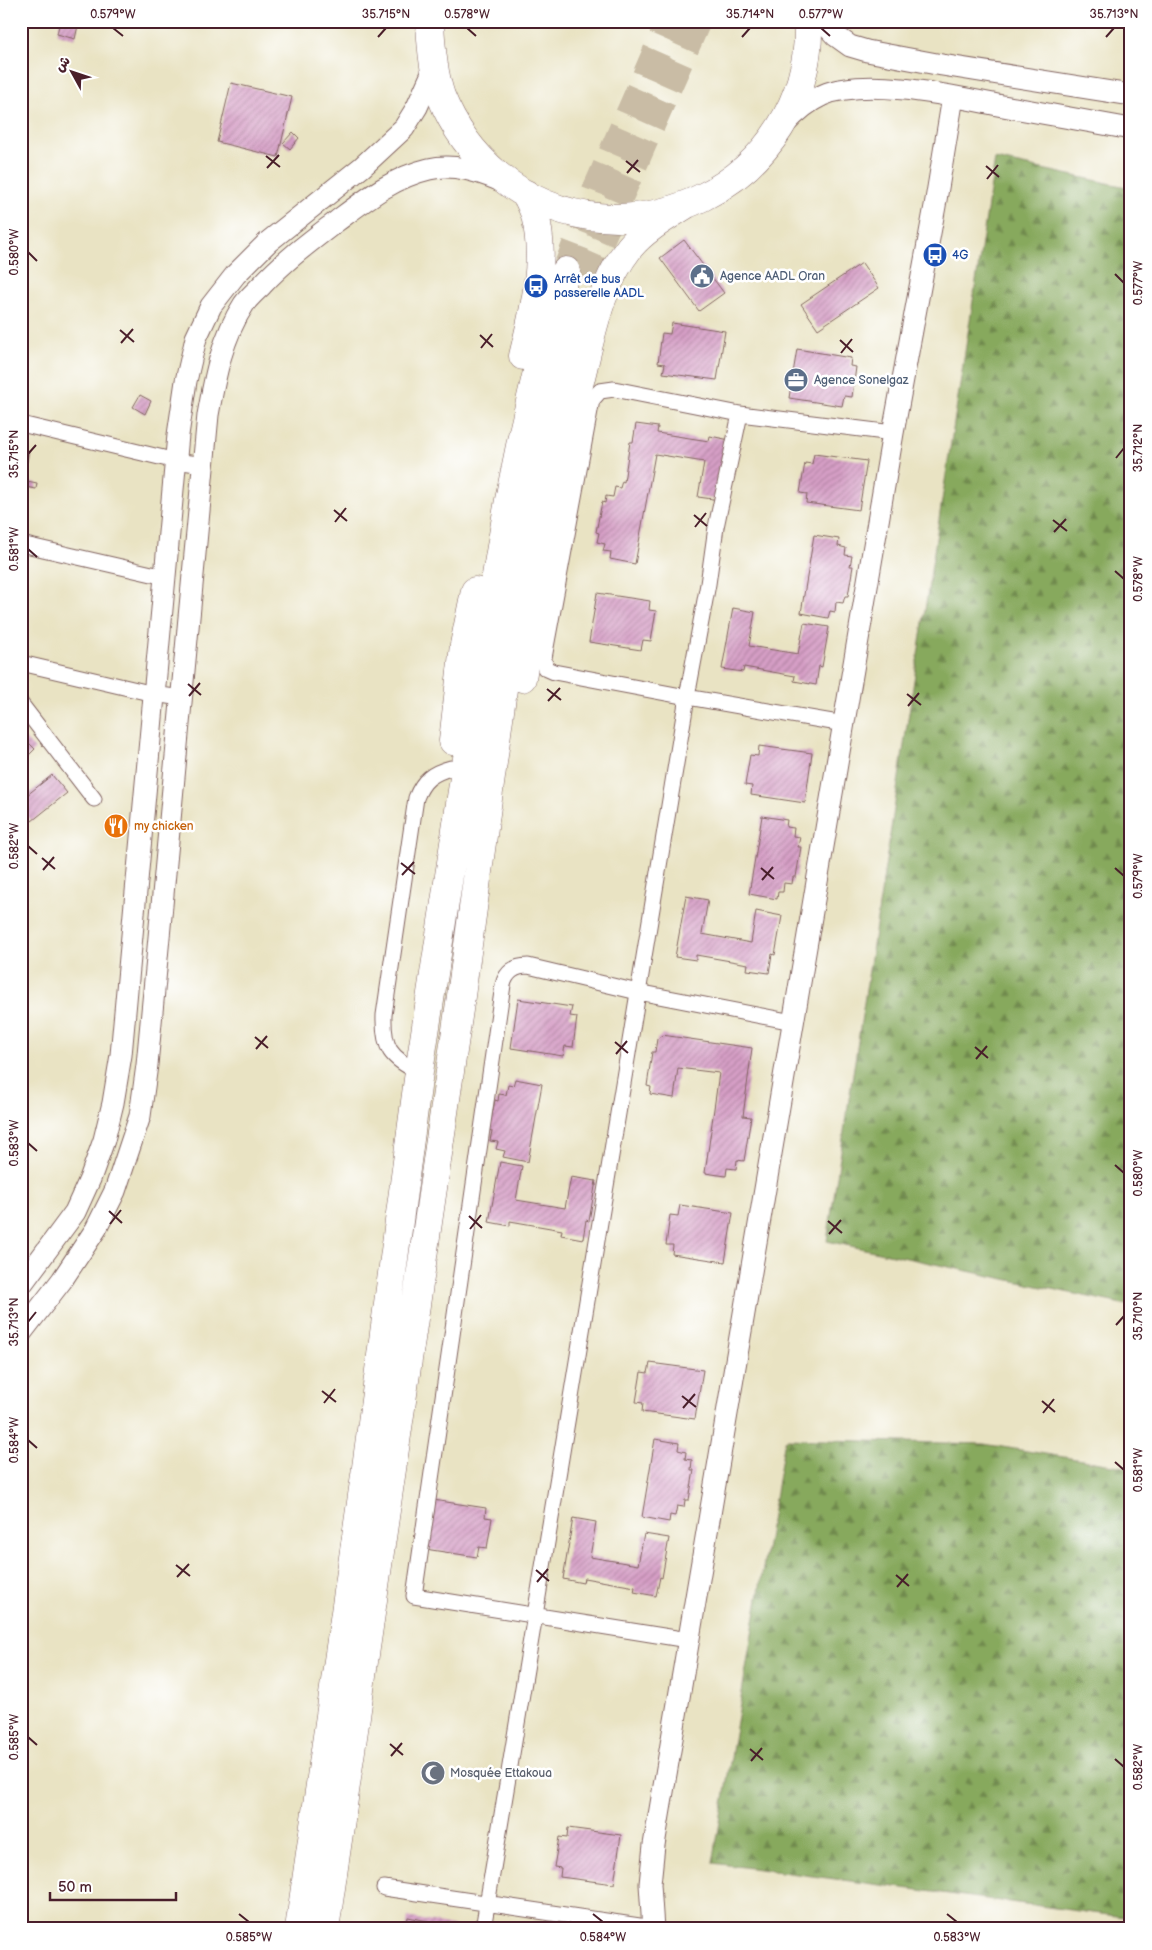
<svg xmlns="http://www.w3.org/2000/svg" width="1152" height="1950" font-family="'Balsamiq Sans','Playpen Sans Arabic',sans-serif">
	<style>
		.forest { fill: url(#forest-firs); stroke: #686444 }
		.building { fill: url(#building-hatch) }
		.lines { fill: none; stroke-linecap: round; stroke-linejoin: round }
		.highway-tunnel { stroke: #c9bca5; stroke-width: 28; stroke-dasharray: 28 14; stroke-linecap: butt }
		.street-casing { stroke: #826460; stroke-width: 17 }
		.secondary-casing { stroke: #826460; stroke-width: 23 }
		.highway-casing { stroke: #826460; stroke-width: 29 }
		.street { stroke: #fff; stroke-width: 15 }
		.secondary { stroke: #fff; stroke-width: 21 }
		.highway { stroke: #fff; stroke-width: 28 }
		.ticks { fill: none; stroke: #4a1f2b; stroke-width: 2 }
		.labels { text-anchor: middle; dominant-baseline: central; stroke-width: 5; stroke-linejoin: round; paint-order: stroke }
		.transit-label { font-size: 12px; fill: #164399; stroke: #fff; text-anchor: start }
		.service-label { font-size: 12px; fill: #4e5e75; stroke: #fff; text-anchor: start }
		.food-label { font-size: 12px; fill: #c56008; stroke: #fff; text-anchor: start }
		.worship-label { font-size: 12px; fill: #5b616d; stroke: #fff; text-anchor: start }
		.neatline { fill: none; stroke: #4a1f2b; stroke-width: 2 }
		.ticks-label { font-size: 12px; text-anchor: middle; fill: #4a1f2b }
	</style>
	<defs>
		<pattern id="forest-firs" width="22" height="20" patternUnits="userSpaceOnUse" patternTransform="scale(1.25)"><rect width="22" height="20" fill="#87a95d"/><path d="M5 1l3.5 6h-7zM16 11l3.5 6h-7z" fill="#70894d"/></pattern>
		<pattern id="building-hatch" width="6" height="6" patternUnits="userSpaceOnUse" patternTransform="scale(1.25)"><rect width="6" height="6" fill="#d69fc6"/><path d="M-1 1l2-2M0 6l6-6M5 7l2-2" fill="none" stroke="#b081a1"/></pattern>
	</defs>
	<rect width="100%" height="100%" fill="#fff"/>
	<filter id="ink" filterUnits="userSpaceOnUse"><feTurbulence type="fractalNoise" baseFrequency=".02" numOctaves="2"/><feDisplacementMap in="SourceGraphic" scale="10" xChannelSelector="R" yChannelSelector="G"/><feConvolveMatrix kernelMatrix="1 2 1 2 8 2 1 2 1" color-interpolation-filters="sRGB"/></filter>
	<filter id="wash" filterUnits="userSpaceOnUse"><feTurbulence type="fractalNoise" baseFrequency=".0096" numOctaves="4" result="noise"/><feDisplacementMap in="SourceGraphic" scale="20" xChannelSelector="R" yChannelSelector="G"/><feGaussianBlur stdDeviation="1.12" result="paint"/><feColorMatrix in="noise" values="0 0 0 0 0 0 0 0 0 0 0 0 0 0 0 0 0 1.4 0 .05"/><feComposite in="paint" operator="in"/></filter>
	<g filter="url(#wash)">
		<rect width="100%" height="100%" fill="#e9e3c3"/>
		<path class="forest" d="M995,159L1131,188V1306L827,1241Z
			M785,1439L984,1444L1131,1468V1918L713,1863Z"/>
		<g id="blocks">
			<path class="building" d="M60,21H79L75,39L57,34Z
				M231,83L292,97L278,157L217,142Z
				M293,132L299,138L290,149L283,143Z
				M684,240L724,293L699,311L660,258Z
				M862,263L879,288L818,329L801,304Z
				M672,323L725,331L717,380L663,373L665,364L658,363L662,333L670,334Z
				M797,349L851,358L850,366L856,367L852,397L844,396L842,406L789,398Z
				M140,395L151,401L145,414L133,407Z
				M636,424L658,427L657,433L709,441L710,436L730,440L720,500L698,497L704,462L655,454L635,564L610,559L611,552L603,551L605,544L597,542L599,533L596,532L602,502L605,503L606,496L613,497L615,487L620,488L622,481L624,482L630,442H633Z
				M21,449L29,451L27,462L21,461Z
				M814,454L867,461L859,510L806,503L807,494L800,493L805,463L812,464Z
				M21,477L27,478V481L37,483L36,489L21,486Z
				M814,535L839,539L838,546L846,548L845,555L852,556L850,566H853L848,596H845L843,603L836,602L835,612L830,611L828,618L801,613Z
				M597,593L650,601L649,610L656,611L651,641L643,640L641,650L589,642Z
				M733,608L755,612L749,646L798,654L804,623L829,627L822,667L819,666L816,685L794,681L795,676L744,667L743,672L722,669Z
				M21,735L35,749L23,761L21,759Z
				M759,746L812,753L805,803L751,795L752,786L745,785L750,755L758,756Z
				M52,775L67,793L32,821L21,808V800Z
				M762,816L787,820L786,827L794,828L793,836L800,837L798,847H801L796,877H793L792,884L784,883L783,892H778L777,899L749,894Z
				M686,896L708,900L702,934L751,943L756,911L782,916L775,955L772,954L769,973L747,970L748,964L696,955V960L675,957Z
				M518,999L572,1007L570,1016L577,1017L573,1047L565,1046L563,1056L511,1048Z
				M662,1035L752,1048L743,1116L751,1117L744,1161L737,1160L736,1169L727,1168L726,1176L705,1173L719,1073L678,1068L674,1098L650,1094L651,1087L647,1086L652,1052H655L657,1039Z
				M515,1079L542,1084L528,1162L503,1157L505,1151L496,1149L498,1142L490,1141L492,1131L489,1130L495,1100L498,1101L499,1094L506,1095L508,1085L513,1086Z
				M500,1162L522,1166L516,1200L565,1208L571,1177L596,1181L589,1221L586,1220L583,1239L561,1235L562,1230L510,1221V1226L489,1222Z
				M680,1205L733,1213L725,1262L672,1254L673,1245H666L670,1215L678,1216Z
				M650,1363L703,1370L695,1419L642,1412L643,1403L636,1402L641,1372L648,1373Z
				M655,1439L679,1443L678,1450L686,1452L685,1459L692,1460L691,1470H694L689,1500H685L684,1507L677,1506L675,1516L670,1515L669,1522L642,1517Z
				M433,1500L486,1508L485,1517L492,1518L487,1548L479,1547L477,1557L425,1549Z
				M573,1518L596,1522L590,1557L638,1565L644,1534L669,1538L662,1578L660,1577L656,1596L634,1592L635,1587L584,1578L583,1583L563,1579Z
				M568,1828L621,1835L614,1884L560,1877L561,1868L554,1867L559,1837L567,1838Z
				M408,1917L462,1928V1929H406Z"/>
		</g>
	</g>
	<g filter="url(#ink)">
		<use href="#blocks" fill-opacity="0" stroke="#826460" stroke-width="1"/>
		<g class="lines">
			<path class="highway-tunnel" d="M566,271L598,186L670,21
				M583,279L697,21"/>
			<defs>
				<path id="street" d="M740,414L614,389L600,391L592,400L544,658L545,668L554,672L687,697L844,724
					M21,424L176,461L203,465
					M21,544L165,577
					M21,663L154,694L181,698
					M21,704L94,799
					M419,1072C390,1058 383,1048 384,1015L416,798C423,780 432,773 451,768
					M688,1640L414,1596L503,985C506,972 515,966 528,966L638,992L793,1022
					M384,1888L653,1928
					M483,1929L687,697L708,584L716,527L740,414L893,433"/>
				<path id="secondary" d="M822,21L836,36L850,46L867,51L942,65L1131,95
					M784,125C796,112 807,102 823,95C868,76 956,97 1003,106C1046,114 1088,121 1131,129
					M21,1285L75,1212L90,1179L104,1140L113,1103L121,1055L178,435L186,381L196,338L211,306L236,274L268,242L362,167L404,128L417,107L434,69
					M21,1333L62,1280L96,1229L115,1191L140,1116L147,1065L208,415C215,376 222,338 244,304C249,297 256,291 262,285C285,260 311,241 337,221C365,200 394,177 429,169C453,163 477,171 499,180
					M653,1929L650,1884L654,1845L893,433L935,206L953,97"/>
				<path id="highway" d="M430,21C431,47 433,72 441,96C453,126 473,154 498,175C623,278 814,183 808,21
					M523,356C534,311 547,261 535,215C533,208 529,201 526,194
					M522,678C539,580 555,482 579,385C591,338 599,286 630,247C644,230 665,218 684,206
					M453,741L464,645L475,591
					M299,1929L365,1475L419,1072L486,634L509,500L522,436L541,355L566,271
					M325,1929L461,996L510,638L545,428L575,305"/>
			</defs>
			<use href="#street" class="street-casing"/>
			<use href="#secondary" class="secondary-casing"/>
			<use href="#highway" class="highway-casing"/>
			<use href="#street" class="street"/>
			<use href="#secondary" class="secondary"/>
			<use href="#highway" class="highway"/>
		</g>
	</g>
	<path class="ticks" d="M113,28L123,36M467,28L476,36M821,28L830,36M378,37L386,28M742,37L750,28M1106,37L1114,28M266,156L280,167M626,161L640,172M986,166L999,177M267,168L279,155M627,173L638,160M987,179L998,165M28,252L37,261M1115,274L1124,283M120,330L134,342M480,335L493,347M840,340L853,352M121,343L133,329M481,348L492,334M841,353L852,339M28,454L36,445M1116,458L1124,448M334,510L347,521M694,515L707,526M1053,520L1067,531M335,522L346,508M695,527L706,513M1054,532L1066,519M28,549L37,557M1115,571L1124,579M188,684L201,695M547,689L561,700M907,694L921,705M189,696L200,683M548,701L560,688M908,706L919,693M28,846L37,854M42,858L55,869M401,863L415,874M761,868L774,879M1115,868L1124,876M43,870L54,857M402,875L414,862M762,880L773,867M255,1037L268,1048M615,1042L628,1053M975,1047L988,1058M256,1049L267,1036M616,1054L627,1041M976,1059L987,1046M28,1143L37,1151M1115,1165L1124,1173M109,1211L122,1223M469,1216L482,1228M828,1221L842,1233M110,1224L121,1210M470,1229L481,1215M829,1234L841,1220M28,1322L36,1312M1116,1325L1124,1316M322,1391L336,1402M682,1396L696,1407M1042,1401L1055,1412M324,1403L335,1389M683,1408L695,1394M1043,1413L1054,1399M28,1440L37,1448M1115,1462L1124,1470M176,1565L190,1576M536,1570L549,1581M896,1575L909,1586M177,1577L189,1564M537,1582L548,1569M897,1587L908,1574M28,1737L37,1745M390,1744L403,1755M750,1749L763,1760M391,1756L402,1743M1115,1759L1124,1767M751,1761L762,1748M239,1914L249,1922M593,1914L603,1922M947,1914L957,1922"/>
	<defs>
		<symbol id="bus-disc" viewBox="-11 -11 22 22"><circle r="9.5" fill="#1a4fb4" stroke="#fff"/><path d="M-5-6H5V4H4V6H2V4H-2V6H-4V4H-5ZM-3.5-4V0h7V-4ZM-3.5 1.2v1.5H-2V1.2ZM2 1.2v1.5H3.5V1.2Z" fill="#fff"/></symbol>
		<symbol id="civic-disc" viewBox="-11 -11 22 22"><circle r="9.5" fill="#5c6f8a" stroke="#fff"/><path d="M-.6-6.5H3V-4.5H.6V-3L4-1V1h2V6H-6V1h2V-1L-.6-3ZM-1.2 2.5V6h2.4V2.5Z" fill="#fff"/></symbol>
		<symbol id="office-disc" viewBox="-11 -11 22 22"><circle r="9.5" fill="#5c6f8a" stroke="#fff"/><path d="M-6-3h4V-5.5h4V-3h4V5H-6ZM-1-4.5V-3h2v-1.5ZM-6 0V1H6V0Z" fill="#fff"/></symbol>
		<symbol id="restaurant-disc" viewBox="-11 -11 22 22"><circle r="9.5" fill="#e8710a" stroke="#fff"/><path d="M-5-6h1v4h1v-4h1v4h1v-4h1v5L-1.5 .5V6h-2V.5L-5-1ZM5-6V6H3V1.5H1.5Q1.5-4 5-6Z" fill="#fff"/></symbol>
		<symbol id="mosque-disc" viewBox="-11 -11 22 22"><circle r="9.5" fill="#6b7280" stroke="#fff"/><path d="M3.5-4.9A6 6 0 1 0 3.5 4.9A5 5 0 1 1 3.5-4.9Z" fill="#fff"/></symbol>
	</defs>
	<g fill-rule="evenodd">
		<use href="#bus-disc" x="921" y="241" width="28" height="28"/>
		<use href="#civic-disc" x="688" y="262" width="28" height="28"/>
		<use href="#bus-disc" x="522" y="272" width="28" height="28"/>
		<use href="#office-disc" x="782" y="366" width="28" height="28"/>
		<use href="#restaurant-disc" x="102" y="812" width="28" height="28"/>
		<use href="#mosque-disc" x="419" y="1759" width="28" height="28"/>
	</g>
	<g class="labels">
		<g class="transit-label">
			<text x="952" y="255">4G</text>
			<text x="554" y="279">Arrêt de bus<tspan x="554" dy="14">passerelle AADL</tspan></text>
		</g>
		<g class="service-label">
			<text x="720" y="276">Agence AADL Oran</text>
			<text x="814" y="380">Agence Sonelgaz</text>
		</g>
		<g class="food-label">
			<text x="134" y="826">my chicken</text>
		</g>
		<g class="worship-label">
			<text x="450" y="1773">Mosquée Ettakoua</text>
		</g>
	</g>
	<rect width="1152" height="1950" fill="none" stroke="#fff" stroke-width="55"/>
	<g transform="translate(72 72) rotate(310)" stroke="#ffffff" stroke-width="4" paint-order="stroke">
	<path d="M0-4L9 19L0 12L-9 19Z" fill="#4a1f2b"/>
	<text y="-8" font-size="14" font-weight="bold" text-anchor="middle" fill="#4a1f2b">ش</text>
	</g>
	<path d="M50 1892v8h126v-8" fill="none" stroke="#4a1f2b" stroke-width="2.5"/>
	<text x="58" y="1892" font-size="15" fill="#4a1f2b" stroke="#ffffff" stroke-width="4" paint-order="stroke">50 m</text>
	<rect x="28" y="28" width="1096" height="1894" class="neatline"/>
	<g class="ticks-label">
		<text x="113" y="18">0.579°W</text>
		<text x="386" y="18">35.715°N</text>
		<text x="467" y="18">0.578°W</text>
		<text x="750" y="18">35.714°N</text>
		<text x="821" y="18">0.577°W</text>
		<text x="1114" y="18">35.713°N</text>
		<text transform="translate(14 252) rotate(-90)" y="4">0.580°W</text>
		<text transform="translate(1138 283) rotate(-90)" y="4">0.577°W</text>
		<text transform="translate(1138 448) rotate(-90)" y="4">35.712°N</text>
		<text transform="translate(14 454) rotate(-90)" y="4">35.715°N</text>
		<text transform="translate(14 549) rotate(-90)" y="4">0.581°W</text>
		<text transform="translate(1138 579) rotate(-90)" y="4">0.578°W</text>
		<text transform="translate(14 846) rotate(-90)" y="4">0.582°W</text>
		<text transform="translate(1138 876) rotate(-90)" y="4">0.579°W</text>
		<text transform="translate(14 1143) rotate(-90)" y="4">0.583°W</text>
		<text transform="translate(1138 1173) rotate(-90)" y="4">0.580°W</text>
		<text transform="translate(1138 1316) rotate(-90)" y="4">35.710°N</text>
		<text transform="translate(14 1322) rotate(-90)" y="4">35.713°N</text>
		<text transform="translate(14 1440) rotate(-90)" y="4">0.584°W</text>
		<text transform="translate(1138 1470) rotate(-90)" y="4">0.581°W</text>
		<text transform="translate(14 1737) rotate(-90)" y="4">0.585°W</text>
		<text transform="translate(1138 1767) rotate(-90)" y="4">0.582°W</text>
		<text x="249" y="1941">0.585°W</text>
		<text x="603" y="1941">0.584°W</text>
		<text x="957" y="1941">0.583°W</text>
	</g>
</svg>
